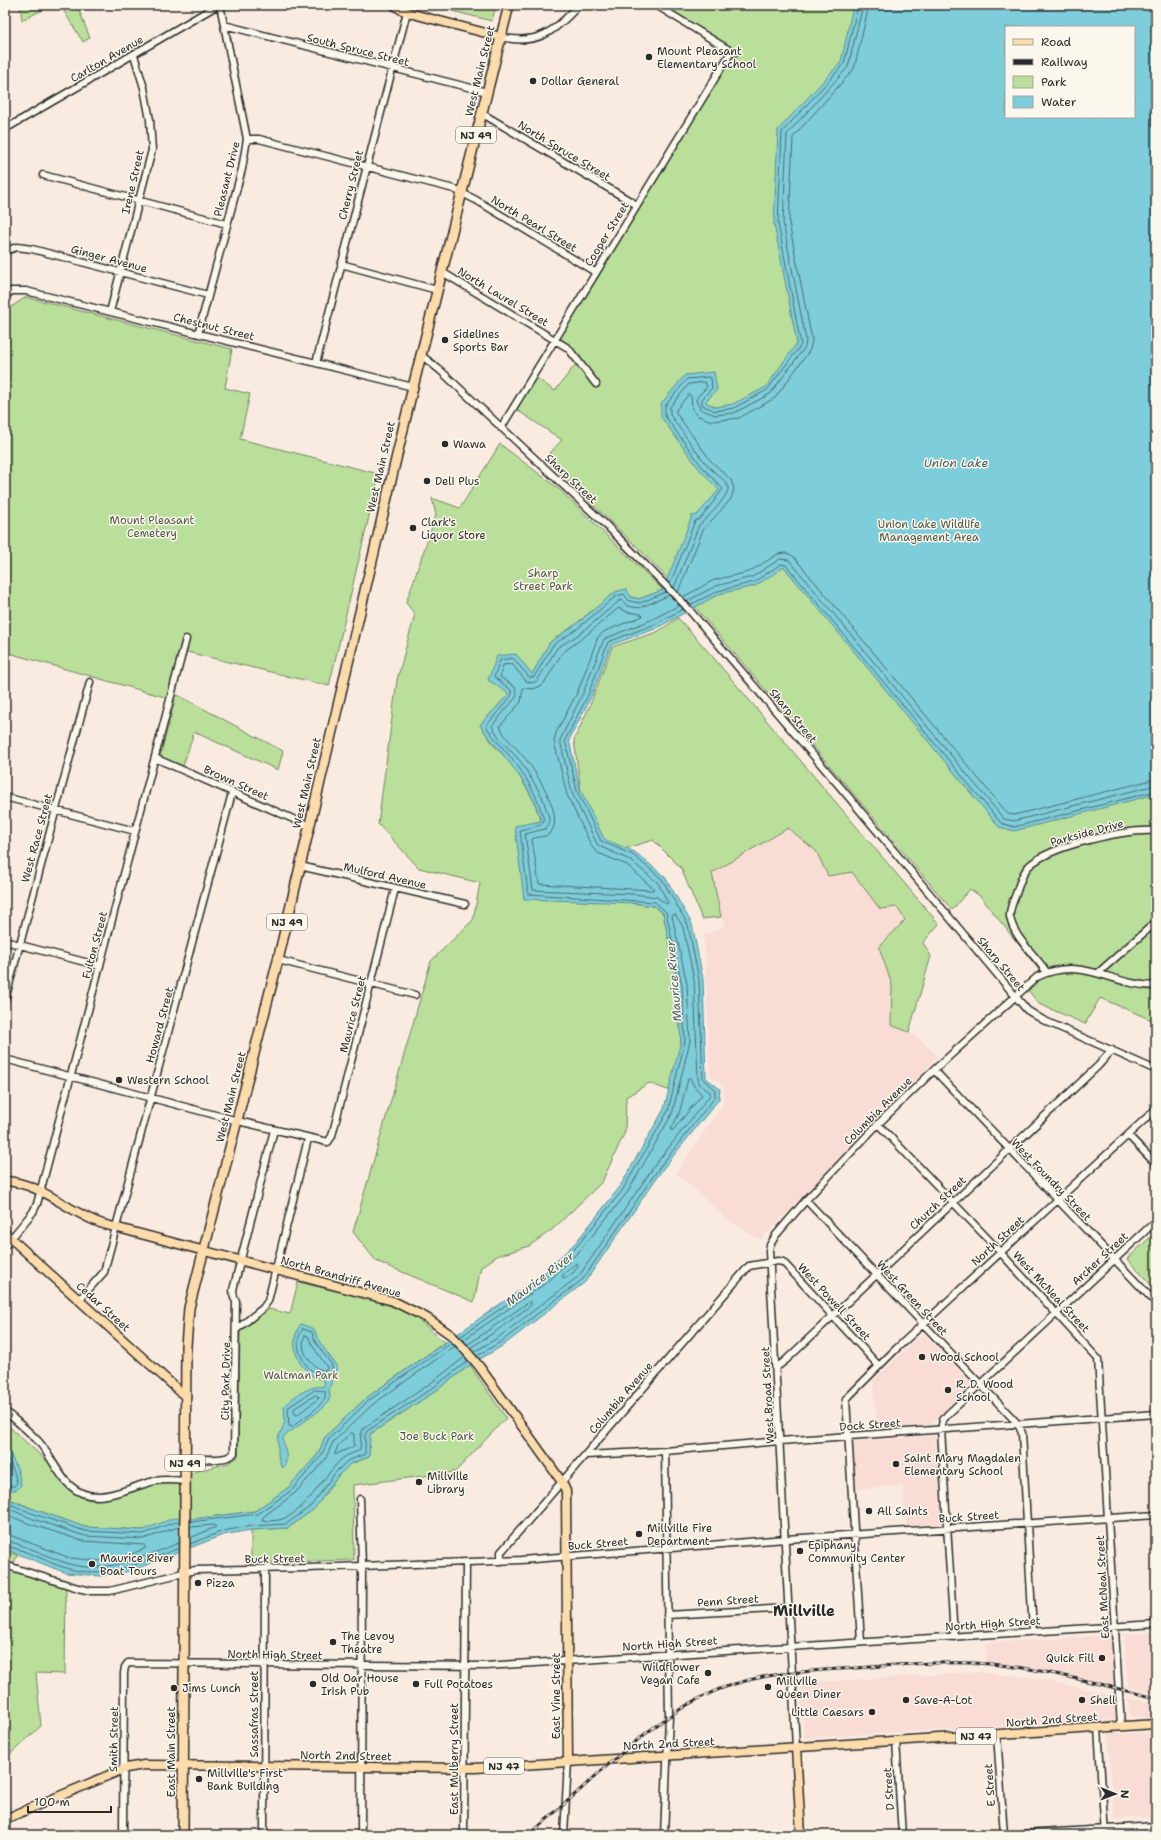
<svg xmlns="http://www.w3.org/2000/svg" width="1161" height="1840" font-family="'Shantell Sans',sans-serif">
	<style>
		.built { fill: #f9ddd4 }
		.green { fill: #b9df9a; stroke: #728562; fill-rule: evenodd }
		.water { fill: #7ecdda; stroke: #5d8c94; fill-rule: evenodd }
		.lines { fill: none; stroke-linecap: round; stroke-linejoin: round }
		.shore { stroke: #4c6c71; stroke-width: 1 }
		.minor-casing { stroke: #2b2b2b; stroke-width: 9 }
		.major-casing { stroke: #2b2b2b; stroke-width: 11 }
		.highway-casing { stroke: #2b2b2b; stroke-width: 12 }
		.minor { stroke: #fbf7ec; stroke-width: 6 }
		.major { stroke: #fddcac; stroke-width: 8 }
		.highway { stroke: #fddcac; stroke-width: 9 }
		.rail-casing { stroke: #2b2b2b; stroke-width: 3 }
		.rail { stroke: #fbf7ec; stroke-width: 1.5; stroke-dasharray: 4.5; stroke-linecap: butt }
		.poi-dot { fill: #2b2b2b; stroke: #fbf7ec; stroke-width: 1.5 }
		.labels { text-anchor: middle; dominant-baseline: central; stroke-width: 3; stroke-linejoin: round; paint-order: stroke }
		.shield { fill: #fbf7ec; stroke: #696865; stroke-width: 1 }
		.shield-label { font-size: 10px; font-weight: bold; fill: #2b2b2b }
		.street-label { font-size: 11px; fill: #2b2b2b; stroke: #fbf7ec }
		.poi-label { font-size: 11px; fill: #2b2b2b; stroke: #fbf7ec; text-anchor: start }
		.park-label { font-size: 11px; fill: #4e5847; stroke: #fbf7ec }
		.water-label { font-size: 12px; font-style: italic; fill: #445c60; stroke: #fbf7ec }
		.district-label { font-size: 15px; font-weight: bold; fill: #2b2b2b; stroke: #fbf7ec }
	</style>
	<rect width="100%" height="100%" fill="#faebe1"/>
	<filter id="ink" filterUnits="userSpaceOnUse"><feTurbulence type="fractalNoise" baseFrequency=".025" numOctaves="2"/><feDisplacementMap in="SourceGraphic" scale="8" xChannelSelector="R" yChannelSelector="G"/><feConvolveMatrix kernelMatrix="1 2 1 2 8 2 1 2 1" color-interpolation-filters="sRGB"/></filter>
	<g filter="url(#ink)">
		<path class="built" d="M788,828L816,851L828,876L852,872L880,908L897,907L905,920L879,947L892,985L891,1025L915,1035L938,1056L761,1240L731,1222L676,1173L723,1104L724,1086L710,1076L704,935L726,925L721,917L712,873Z
			M923,1333L972,1384L930,1425L877,1428L873,1381Z
			M935,1436L942,1524L906,1527L903,1486L856,1489L852,1441Z
			M1156,1632V1694L1128,1687L1124,1634Z
			M1110,1635L1113,1685L1055,1671L1018,1665L986,1662V1643Z
			M976,1672L1030,1677L1115,1696L1116,1719L804,1738L800,1683Z
			M1127,1698L1156,1704V1719L1130,1717Z
			M1156,1733V1817L1114,1819L1108,1734Z"/>
		<path class="green" d="M20,5H53L22,20Z
			M60,5H77L90,38L83,42Z
			M454,5H496L492,21L452,11Z
			M659,5H1156V1018L1154,1021L1100,998L1085,1024L1039,1004L1024,985L1039,970L980,896L970,889L952,910L695,607L636,546L547,461L552,457L549,454L562,440L511,406L531,374L555,391L581,357L556,334L729,55L657,6ZM1006,27H1134V117H1006Z
			M26,297L232,349L225,388L250,394L240,439L379,474L329,686L183,651L170,691L283,751L278,770L194,732L183,766L160,757L175,700L5,652V311Z
			M500,444L559,489L663,590L639,599L631,597L590,612L575,625L550,642L532,675L509,694L480,725L493,744L514,767L534,801L541,822L632,903L654,906L663,913L678,985L681,1041L670,1091L649,1083L626,1097L625,1132L602,1182L553,1229L529,1246L497,1256L481,1267L474,1302L376,1261L353,1232L431,961L473,920L480,883L419,868L378,824L397,680L415,614L406,603L436,515L432,498L460,508Z
			M678,618L706,649L939,924L923,943L931,956L909,1032L891,1025L892,985L879,947L905,920L897,907L880,909L852,872L828,876L816,851L788,828L712,873L721,917L702,919L681,868L653,840L615,852L585,822L574,740L590,705L612,647L657,632Z
			M1156,1232V1290L1127,1259Z
			M298,1282C333,1291 380,1298 411,1315C423,1322 434,1334 445,1342L366,1398L325,1437L318,1454L289,1487L255,1511L194,1519L143,1530L85,1527L36,1510L5,1497V1423L80,1491L96,1498L228,1463L238,1457L240,1331L269,1309L290,1314Z
			M470,1365L506,1418L455,1472L353,1485L354,1560L251,1563V1530L288,1528L314,1509L338,1476L350,1464L369,1457V1435L437,1390Z
			M5,1551L17,1555L13,1567L66,1584L65,1674L36,1673L41,1726L5,1759Z"/>
		<path class="water" d="M855,5H1156V794L1014,831L999,827L784,567L755,586L719,594L655,629L611,645L591,697L569,740L580,789L604,839L635,852L665,877L692,924L703,979L706,1078L720,1089L719,1099L662,1170L585,1282L504,1345L470,1365L437,1390L370,1434L369,1457L350,1464L338,1476L314,1509L288,1528L251,1530L223,1535L131,1571L100,1576L66,1573L5,1549V1498L36,1510L85,1527L143,1530L174,1518L194,1519L255,1511L289,1487L318,1454L325,1437L366,1398L543,1274L576,1242L619,1188L664,1109L681,1041L678,985L663,913L654,906L632,903L524,899L515,826L541,821C539,815 537,807 534,801C521,772 497,750 480,725L509,694L488,680L497,656L516,654L532,674L550,642L575,625L615,592L626,589L631,597L639,599L663,590L692,516L697,515L719,490L700,470L661,417V404L685,375L714,372L717,390L705,402L716,407L733,404L766,387L797,343L774,224L778,130L841,62L852,11ZM1006,27H1134V117H1006Z
			M301,1324L314,1329L319,1341L337,1367L329,1389L330,1397L328,1402L319,1411L283,1437C283,1449 290,1456 284,1467H281L278,1455V1438L285,1422L284,1406C291,1398 312,1384 323,1387L325,1382C321,1378 314,1378 309,1373C294,1361 290,1339 301,1324Z
			M5,1449L8,1450L18,1470L21,1485L16,1490H5Z"/>
		<g class="lines">
			<path class="shore" d="M670,584L695,521L701,518L723,489L703,468L665,416V406L687,379L709,377L711,378L712,388L702,399V405L715,411L734,408L767,390L801,345L778,223L782,132L844,64L858,5
				M674,588L699,525C705,521 730,495 728,487C726,481 718,475 713,471C697,455 684,433 670,415V407L689,384L705,382L707,387L698,396L696,400L700,409L715,415L734,413L770,394L805,347L806,340L783,223L787,134L848,67L863,5
				M678,592L703,530L731,499L734,489L731,480L711,461L676,413V410L689,394L691,396L692,409L698,416L712,421L739,418L775,398L810,350L812,340L789,223L793,137L854,69L869,5
				M670,595L639,608L627,606L622,600L619,601L581,633L557,648L537,681L532,683L526,681L512,664L503,665L500,677L515,687L517,696L492,726L500,739L521,762L542,796L549,818V824L545,829L525,834L533,890L633,894L657,897L666,904L668,903L658,883L630,860L601,847L597,844L572,793L560,740L583,693L604,639L651,620L680,605
				M683,597L714,580L749,572L778,554L786,553L793,556L1008,814L1014,815L1156,779
				M687,601L716,586L752,577L780,559L789,560L1004,819L1014,821L1156,785
				M690,605L718,591L754,582L781,564L786,565L1001,823L1014,827L1156,791
				M619,608L627,612L641,614L643,616L605,631L598,637L578,691L556,733L554,741L567,795L592,847L598,853L627,865L654,889L652,890L539,884L532,839C538,836 546,838 551,832C565,816 535,770 524,757C516,747 504,738 500,726L521,702L523,688L534,689L543,685L562,653L584,637Z
				M690,1078L694,1086L702,1095L672,1131L671,1129L679,1114L688,1079Z
				M575,1264L577,1263L578,1265L574,1272L566,1278H563V1275Z
				M303,1329L312,1332L316,1343L332,1365V1370L328,1378C323,1376 316,1374 311,1370C300,1361 293,1340 303,1329Z
				M305,1335L308,1336L312,1345L327,1367L326,1371C311,1369 298,1349 305,1335Z
				M460,1337L546,1277L578,1245L622,1191L668,1111L685,1041L682,985L666,912L655,902L528,894L520,830L541,825L544,820C539,800 529,782 517,765C506,751 495,740 486,726L512,695L511,690L494,677L500,660L513,658L529,677H534L553,645L577,629L616,596L624,594L629,601L640,603L666,592
				M463,1340L549,1281L582,1248L627,1193L672,1114L690,1041L687,984L672,916L675,914L683,927L694,980L698,1079L700,1085L710,1092V1095L655,1165L579,1276L499,1337L474,1352
				M467,1345L529,1302H531V1305L495,1332L470,1348
				M455,1346L372,1405L333,1442L325,1460L295,1493L263,1517L262,1520C302,1528 318,1479 343,1458C348,1454 355,1453 360,1450L361,1434L364,1428L431,1383L465,1357
				M477,1356L502,1341L583,1279L659,1168L715,1097V1090L703,1079L699,980L688,925L662,879L633,855L601,841L577,791L565,740L588,695L608,642L653,625L683,609
				M315,1390L325,1391V1399L317,1408L292,1427L289,1426L288,1408Z
				M316,1395L319,1398L297,1415L295,1414L294,1409Z
				M351,1433L354,1434V1446L335,1455V1453L338,1446Z
				M5,1453L14,1472L17,1483L14,1486H5
				M5,1502L34,1514L85,1531L143,1534L175,1522H179
				M5,1507L33,1519L85,1536L143,1539L179,1527
				M5,1514L30,1524L83,1541L144,1545L146,1548L127,1556L99,1561L70,1558L12,1536L5,1535
				M190,1522L257,1514L292,1490L321,1456L329,1439L368,1401L451,1343
				M190,1538L216,1527L214,1525L190,1527
				M5,1541C19,1542 51,1558 66,1563C103,1576 145,1556 179,1543
				M190,1544L223,1531L251,1526L286,1524L311,1506L335,1473L347,1461L365,1454V1435L367,1431L434,1387L468,1361
				M5,1546C23,1548 48,1563 66,1568C105,1580 143,1562 179,1548"/>
			<defs>
				<path id="minor" d="M656,5L734,53
					M224,25L487,92
					M501,37C538,46 555,31 579,5
					M481,113L637,205
					M5,129L218,5
					M247,139H259L454,189L476,200L595,272
					M43,175L227,224
					M5,251L17,247L32,249L208,295
					M341,264L437,290
					M442,272L568,348L596,384
					M5,297L11,291H26L413,387
					M110,312L152,150L150,120L144,88L134,55
					M198,334L242,169L247,139L220,5
					M421,355L441,371L606,525L685,605L842,789L1027,1010L1043,1020L1156,1070
					M316,363L407,12
					M501,428L731,52
					M155,758L309,826
					M5,797L135,831
					M300,866L465,904
					M5,941L100,966
					M278,960L415,995
					M1047,973C1036,955 1014,939 1010,917C1009,910 1013,901 1016,894C1019,885 1022,873 1029,866C1051,845 1126,829 1156,831
					M1098,973L1156,922
					M5,1000L90,682
					M5,1059L238,1121L328,1142L332,1136L395,889
					M934,1070L1156,1303
					M878,1124L989,1240L1098,1359L1121,1726
					M1128,1135L1156,1164
					M806,1200L1018,1424L1022,1433L1033,1632
					M5,1246L33,1212L37,1204L186,639
					M79,1300L104,1272L232,793
					M237,1329L263,1308L268,1301L308,1139
					M777,1367L786,1360L1098,1066L1112,1050
					M5,1411C16,1421 29,1431 39,1442C57,1463 64,1497 99,1496C119,1495 136,1485 155,1481C164,1479 176,1480 185,1481
					M586,1455L665,1451L780,1441L1156,1414
					M185,1458C197,1458 227,1463 234,1453L236,1301L234,1298L233,1290L274,1130
					M360,1499L362,1566L361,1835
					M501,1561V1552L749,1266L778,1261L783,1262L879,1366
					M5,1565L78,1588L91,1591H110L195,1570L308,1568L521,1560L786,1539L1156,1515
					M667,1615L790,1608
					M954,1637L941,1430L943,1420L948,1414L1156,1221
					M861,1642L846,1399L896,1349L1156,1109
					M1098,1728L1105,1835
					M997,1734L1004,1835
					M896,1741L902,1835
					M796,1747L769,1251L770,1245L776,1235L806,1200L878,1124L934,1070L1037,977C1083,955 1112,986 1156,986
					M123,1835L124,1673L125,1667L128,1663L485,1666L1156,1624
					M264,1835L265,1569
					M464,1835L466,1562
					M564,1835L568,1761
					M664,1835L669,1716L665,1451
					M1006,1835L1156,1826"/>
				<path id="major" d="M394,5L402,10L413,14L501,37
					M5,1181C42,1183 69,1213 103,1224L393,1301L427,1318L451,1335L461,1345L479,1366L562,1482L566,1491L568,1761
					M5,1233L186,1397
					M796,1747L801,1835
					M5,1819L126,1768L144,1765L475,1768L1156,1724"/>
				<path id="highway" d="M183,1835L186,1346L189,1308L278,960L413,387L509,5"/>
			</defs>
			<use href="#minor" class="minor-casing"/>
			<use href="#major" class="major-casing"/>
			<use href="#highway" class="highway-casing"/>
			<use href="#minor" class="minor"/>
			<use href="#major" class="major"/>
			<use href="#highway" class="highway"/>
			<defs>
				<path id="rail" d="M529,1835C553,1814 577,1793 601,1771C632,1744 663,1717 700,1698C743,1675 792,1672 840,1669C890,1666 941,1660 991,1664C1047,1669 1102,1685 1156,1698"/>
			</defs>
			<use href="#rail" class="rail-casing"/>
			<use href="#rail" class="rail"/>
		</g>
	</g>
	<g class="poi-dot">
		<circle cx="649" cy="57" r="4"/>
		<circle cx="533" cy="81" r="4"/>
		<circle cx="445" cy="340" r="4"/>
		<circle cx="445" cy="444" r="4"/>
		<circle cx="427" cy="481" r="4"/>
		<circle cx="413" cy="528" r="4"/>
		<circle cx="119" cy="1080" r="4"/>
		<circle cx="922" cy="1357" r="4"/>
		<circle cx="948" cy="1390" r="4"/>
		<circle cx="896" cy="1464" r="4"/>
		<circle cx="419" cy="1482" r="4"/>
		<circle cx="869" cy="1511" r="4"/>
		<circle cx="639" cy="1534" r="4"/>
		<circle cx="800" cy="1551" r="4"/>
		<circle cx="92" cy="1564" r="4"/>
		<circle cx="198" cy="1583" r="4"/>
		<circle cx="333" cy="1642" r="4"/>
		<circle cx="1102" cy="1658" r="4"/>
		<circle cx="708" cy="1673" r="4"/>
		<circle cx="313" cy="1684" r="4"/>
		<circle cx="416" cy="1684" r="4"/>
		<circle cx="768" cy="1687" r="4"/>
		<circle cx="174" cy="1688" r="4"/>
		<circle cx="906" cy="1700" r="4"/>
		<circle cx="1082" cy="1700" r="4"/>
		<circle cx="872" cy="1712" r="4"/>
		<circle cx="199" cy="1779" r="4"/>
	</g>
	<g class="labels">
		<g class="shield">
			<rect x="456" y="127" width="40" height="16" rx="3"/>
			<rect x="267" y="914" width="40" height="16" rx="3"/>
			<rect x="165" y="1455" width="40" height="16" rx="3"/>
			<rect x="956" y="1728" width="40" height="16" rx="3"/>
			<rect x="484" y="1758" width="40" height="16" rx="3"/>
		</g>
		<g class="shield-label">
			<text x="476" y="135">NJ 49</text>
			<text x="287" y="922">NJ 49</text>
			<text x="185" y="1463">NJ 49</text>
			<text x="976" y="1736">NJ 47</text>
			<text x="504" y="1766">NJ 47</text>
		</g>
		<g class="street-label">
			<text transform="translate(358 50) rotate(14)">South Spruce Street</text>
			<text transform="translate(107 59) rotate(-30)">Carlton Avenue</text>
			<text transform="translate(480 71) rotate(-76)">West Main Street</text>
			<text transform="translate(564 151) rotate(31)">North Spruce Street</text>
			<text transform="translate(227 179) rotate(-76)">Pleasant Drive</text>
			<text transform="translate(133 182) rotate(-77)">Irene Street</text>
			<text transform="translate(351 185) rotate(-76)">Cherry Street</text>
			<text transform="translate(534 224) rotate(31)">North Pearl Street</text>
			<text transform="translate(607 234) rotate(-58)">Cooper Street</text>
			<text transform="translate(109 259) rotate(15)">Ginger Avenue</text>
			<text transform="translate(503 297) rotate(31)">North Laurel Street</text>
			<text transform="translate(214 327) rotate(14)">Chestnut Street</text>
			<text transform="translate(381 467) rotate(-77)">West Main Street</text>
			<text transform="translate(571 479) rotate(43)">Sharp Street</text>
			<text transform="translate(793 716) rotate(50)">Sharp Street</text>
			<text transform="translate(236 783) rotate(24)">Brown Street</text>
			<text transform="translate(307 783) rotate(-77)">West Main Street</text>
			<text transform="translate(1087 833) rotate(-15)">Parkside Drive</text>
			<text transform="translate(37 838) rotate(-75)">West Race Street</text>
			<text transform="translate(385 876) rotate(13)">Mulford Avenue</text>
			<text transform="translate(95 945) rotate(-75)">Fulton Street</text>
			<text transform="translate(1001 964) rotate(50)">Sharp Street</text>
			<text transform="translate(353 1014) rotate(-76)">Maurice Street</text>
			<text transform="translate(160 1025) rotate(-75)">Howard Street</text>
			<text transform="translate(231 1097) rotate(-76)">West Main Street</text>
			<text transform="translate(878 1111) rotate(-45)">Columbia Avenue</text>
			<text transform="translate(1051 1180) rotate(46)">West Foundry Street</text>
			<text transform="translate(938 1203) rotate(-43)">Church Street</text>
			<text transform="translate(998 1241) rotate(-43)">North Street</text>
			<text transform="translate(1100 1259) rotate(-43)">Archer Street</text>
			<text transform="translate(341 1277) rotate(16)">North Brandriff Avenue</text>
			<text transform="translate(1051 1292) rotate(47)">West McNeal Street</text>
			<text transform="translate(912 1298) rotate(47)">West Green Street</text>
			<text transform="translate(834 1302) rotate(47)">West Powell Street</text>
			<text transform="translate(103 1307) rotate(42)">Cedar Street</text>
			<text transform="translate(226 1381) rotate(-89)">City Park Drive</text>
			<text transform="translate(768 1395) rotate(-93)">West Broad Street</text>
			<text transform="translate(621 1398) rotate(-49)">Columbia Avenue</text>
			<text transform="translate(870 1425) rotate(-4)">Dock Street</text>
			<text transform="translate(969 1517) rotate(-4)">Buck Street</text>
			<text transform="translate(598 1544) rotate(-5)">Buck Street</text>
			<text transform="translate(275 1559) rotate(-1)">Buck Street</text>
			<text transform="translate(1103 1587) rotate(-93)">East McNeal Street</text>
			<text transform="translate(728 1601) rotate(-4)">Penn Street</text>
			<text transform="translate(993 1624) rotate(-4)">North High Street</text>
			<text transform="translate(670 1644) rotate(-4)">North High Street</text>
			<text transform="translate(275 1655) rotate(1)">North High Street</text>
			<text transform="translate(556 1696) rotate(-90)">East Vine Street</text>
			<text transform="translate(254 1714) rotate(-90)">Sassafras Street</text>
			<text transform="translate(1052 1720) rotate(-4)">North 2nd Street</text>
			<text transform="translate(114 1739) rotate(-89)">Smith Street</text>
			<text transform="translate(669 1744) rotate(-3)">North 2nd Street</text>
			<text transform="translate(171 1752) rotate(-90)">East Main Street</text>
			<text transform="translate(346 1756) rotate(1)">North 2nd Street</text>
			<text transform="translate(454 1759) rotate(-90)">East Mulberry Street</text>
			<text transform="translate(990 1785) rotate(-94)">E Street</text>
			<text transform="translate(889 1789) rotate(-94)">D Street</text>
		</g>
		<g class="poi-label">
			<text x="657" y="51">Mount Pleasant<tspan x="657" dy="13">Elementary School</tspan></text>
			<text x="541" y="81">Dollar General</text>
			<text x="453" y="334">Sidelines<tspan x="453" dy="13">Sports Bar</tspan></text>
			<text x="453" y="444">Wawa</text>
			<text x="435" y="481">Deli Plus</text>
			<text x="421" y="522">Clark's<tspan x="421" dy="13">Liquor Store</tspan></text>
			<text x="127" y="1080">Western School</text>
			<text x="930" y="1357">Wood School</text>
			<text x="956" y="1384">R. D. Wood<tspan x="956" dy="13">School</tspan></text>
			<text x="904" y="1458">Saint Mary Magdalen<tspan x="904" dy="13">Elementary School</tspan></text>
			<text x="427" y="1476">Millville<tspan x="427" dy="13">Library</tspan></text>
			<text x="877" y="1511">All Saints</text>
			<text x="647" y="1528">Millville Fire<tspan x="647" dy="13">Department</tspan></text>
			<text x="808" y="1545">Epiphany<tspan x="808" dy="13">Community Center</tspan></text>
			<text x="100" y="1558">Maurice River<tspan x="100" dy="13">Boat Tours</tspan></text>
			<text x="206" y="1583">Pizza</text>
			<text x="341" y="1636">The Levoy<tspan x="341" dy="13">Theatre</tspan></text>
			<text x="1094" y="1658" text-anchor="end">Quick Fill</text>
			<text x="700" y="1667" text-anchor="end">Wildflower<tspan x="700" dy="13">Vegan Cafe</tspan></text>
			<text x="321" y="1678">Old Oar House<tspan x="321" dy="13">Irish Pub</tspan></text>
			<text x="776" y="1681">Millville<tspan x="776" dy="13">Queen Diner</tspan></text>
			<text x="424" y="1684">Full Potatoes</text>
			<text x="182" y="1688">Jims Lunch</text>
			<text x="914" y="1700">Save-A-Lot</text>
			<text x="1090" y="1700">Shell</text>
			<text x="864" y="1712" text-anchor="end">Little Caesars</text>
			<text x="207" y="1773">Millville's First<tspan x="207" dy="13">Bank Building</tspan></text>
		</g>
		<g class="park-label">
			<text x="152" y="520">Mount Pleasant<tspan x="152" dy="13">Cemetery</tspan></text>
			<text x="929" y="524">Union Lake Wildlife<tspan x="929" dy="13">Management Area</tspan></text>
			<text x="543" y="573">Sharp<tspan x="543" dy="13">Street Park</tspan></text>
			<text x="301" y="1375">Waltman Park</text>
			<text x="437" y="1436">Joe Buck Park</text>
		</g>
		<g class="water-label">
			<text x="956" y="463">Union Lake</text>
			<text transform="translate(674 981) rotate(-95)">Maurice River</text>
			<text transform="translate(540 1279) rotate(-37)">Maurice River</text>
		</g>
		<g class="district-label">
			<text x="804" y="1611">Millville</text>
		</g>
	</g>
	<rect width="1161" height="1840" fill="none" stroke="#fbf7ec" stroke-width="20"/>
	<rect x="10" y="10" width="1141" height="1820" fill="none" stroke="#2b2b2b" stroke-width="1.5" filter="url(#ink)"/>
	<rect x="1005" y="26" width="130" height="92" fill="#fbf7ec" stroke="#a8a59f"/>
	<rect x="1013" y="39" width="20" height="6" fill="#fddcac" stroke="#a8a59f"/>
	<text x="1041" y="46" font-size="12" fill="#2b2b2b">Road</text>
	<rect x="1013" y="59" width="20" height="6" fill="#2b2b2b" stroke="#a8a59f"/>
	<text x="1041" y="66" font-size="12" fill="#2b2b2b">Railway</text>
	<rect x="1013" y="76" width="20" height="12" fill="#b9df9a" stroke="#a8a59f"/>
	<text x="1041" y="86" font-size="12" fill="#2b2b2b">Park</text>
	<rect x="1013" y="96" width="20" height="12" fill="#7ecdda" stroke="#a8a59f"/>
	<text x="1041" y="106" font-size="12" fill="#2b2b2b">Water</text>
	<g transform="translate(1115 1794) rotate(91)" stroke="#fbf7ec" stroke-width="3" paint-order="stroke">
	<path d="M0-3L7 15L0 10L-7 15Z" fill="#2b2b2b"/>
	<text y="-6" font-size="11" font-weight="bold" text-anchor="middle" fill="#2b2b2b">N</text>
	</g>
	<path d="M28 1806v6h83v-6" fill="none" stroke="#2b2b2b" stroke-width="2"/>
	<text x="34" y="1806" font-size="12" fill="#2b2b2b" stroke="#fbf7ec" stroke-width="3" paint-order="stroke">100 m</text>
</svg>
